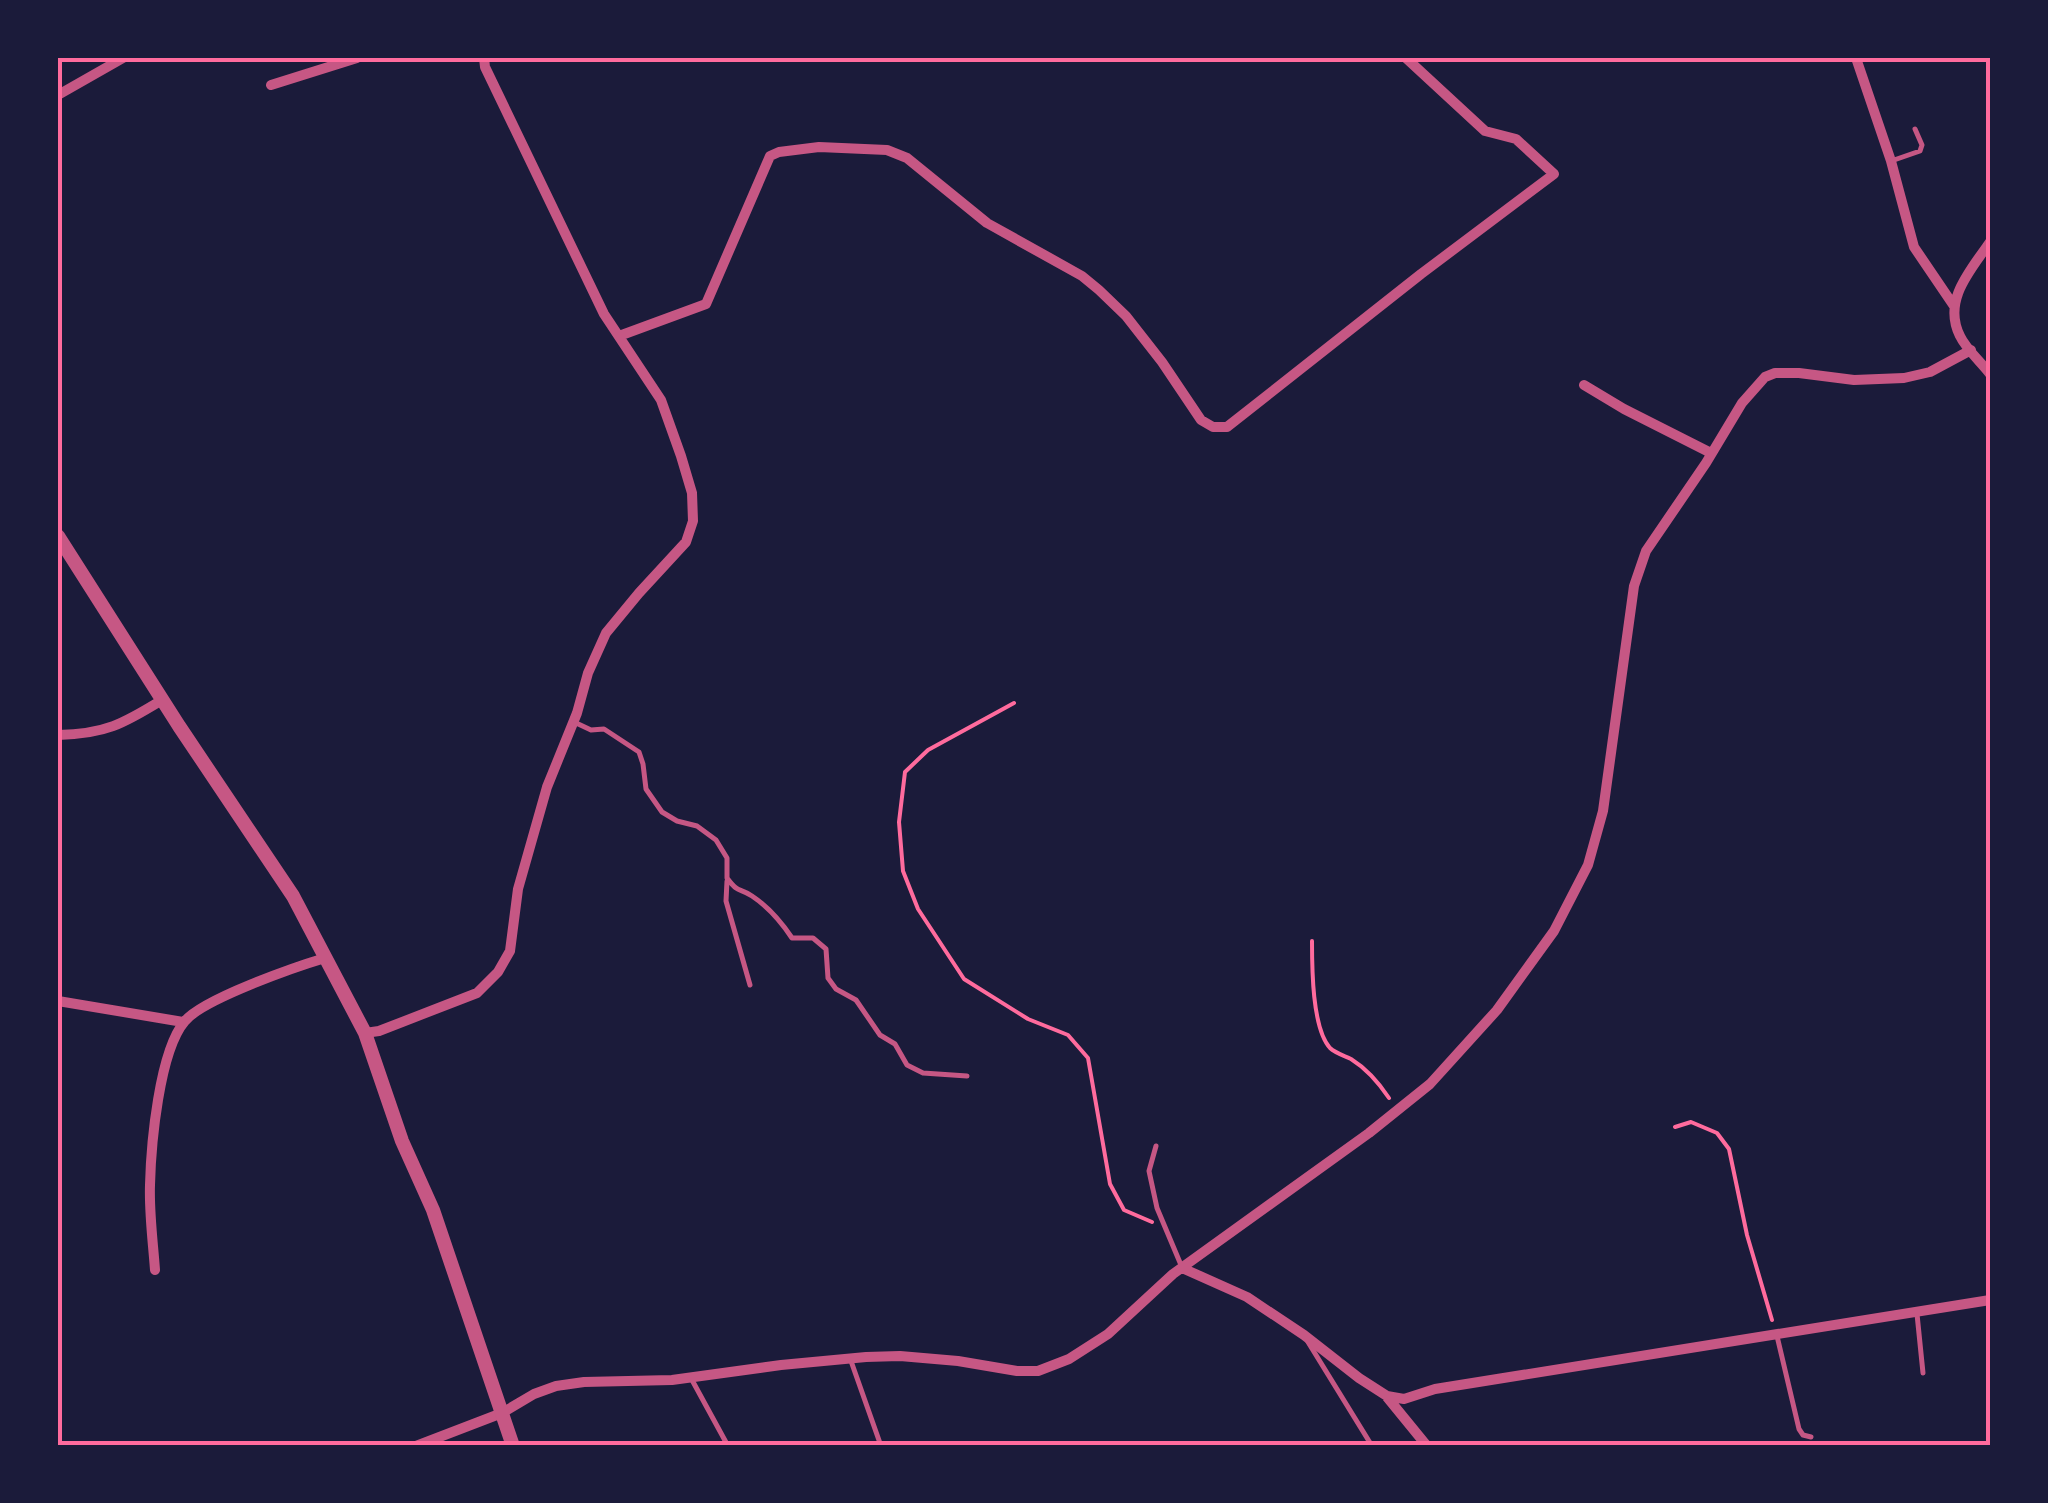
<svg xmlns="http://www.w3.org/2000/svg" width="2048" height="1503" font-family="Manrope,sans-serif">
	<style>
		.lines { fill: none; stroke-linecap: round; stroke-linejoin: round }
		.path { stroke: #ff6b9d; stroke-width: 4 }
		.service { stroke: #c65784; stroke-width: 5 }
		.minor { stroke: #c65784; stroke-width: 10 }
		.tertiary { stroke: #c65784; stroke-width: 14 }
		.neatline { fill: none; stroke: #ff6b9d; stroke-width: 4 }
	</style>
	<rect width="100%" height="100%" fill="#1b1b3a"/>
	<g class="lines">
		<path class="path" d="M1014,703L928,750L905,772L899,822L903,871L918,909L964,979L1028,1019L1068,1035L1088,1058L1110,1184L1124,1210L1152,1222
			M1312,941C1312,967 1312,1028 1330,1048C1335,1053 1345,1056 1351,1059C1367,1069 1379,1083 1389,1098
			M1675,1127L1691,1122L1717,1133L1729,1149L1747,1235L1772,1320"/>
		<path class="service" d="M1894,160L1920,151L1922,145L1915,129
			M574,722L591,730L604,729L639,752L643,764L646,789L662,812L677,821L697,826L716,840L727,858V878C739,894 738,887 752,896C767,906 782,923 792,938H813L826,949L828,978L836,989L856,1000L880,1035L895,1044L907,1065L923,1073L967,1076
			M727,881L726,901L750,985
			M1156,1146L1149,1171L1157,1208L1181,1265
			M1917,1314L1923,1373
			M1777,1336L1799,1429L1803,1435L1811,1437
			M1308,1342L1372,1446
			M851,1361L881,1446
			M692,1380L728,1446"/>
		<path class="minor" d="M1856,58L1891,161L1914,247L1954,306
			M271,85L357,58
			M58,95L123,58
			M1990,242C1971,270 1942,300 1960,336C1966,349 1981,362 1990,374
			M619,336L706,304L770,156L779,152L819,147L887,150L907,158L987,223L1082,276L1099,290L1126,316L1162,362L1201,420L1213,427H1227L1421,274L1554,174L1516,139L1485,131L1406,58
			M1584,385L1624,409L1711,453
			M58,735C105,734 123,724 162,700
			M58,1001L183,1022
			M365,1033L379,1031L477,993L498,972L510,951L518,889L547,787L577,713L588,673L606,633L639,593L686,542L693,521L692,493L681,456L661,400L604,314L485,67L484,58
			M1182,1268L1247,1297L1304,1335L1359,1378L1387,1396L1404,1399L1435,1389L1990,1300
			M155,1270C153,1242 149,1213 150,1185C151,1145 159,1051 185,1021C203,999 295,967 325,958
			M1387,1397L1427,1446
			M416,1446L502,1413L534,1394L556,1386L584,1382L672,1380L781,1365L866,1357L900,1356L958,1361L1017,1371H1038L1069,1359L1108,1334L1173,1274L1369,1133L1430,1084L1497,1010L1554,931L1588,865L1603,811L1634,586L1646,551L1706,463L1742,403L1765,377L1775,373H1799L1854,380L1904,378L1930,372L1971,350"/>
		<path class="tertiary" d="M58,536L179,726L293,896L365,1033L402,1141L433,1210L513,1446"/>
	</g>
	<rect width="2048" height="1503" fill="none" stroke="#1b1b3a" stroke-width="120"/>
	<rect x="60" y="60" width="1928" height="1383" class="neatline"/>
</svg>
